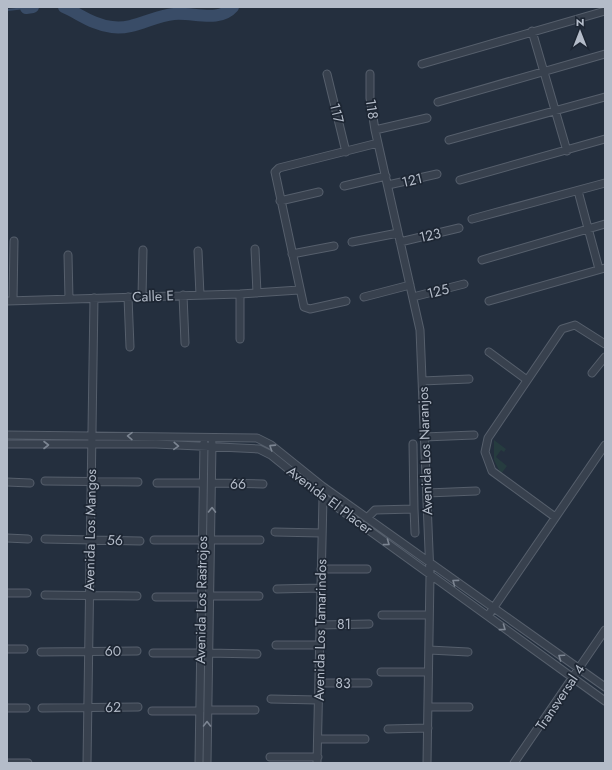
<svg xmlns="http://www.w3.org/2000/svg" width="612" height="770" font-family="Jost,sans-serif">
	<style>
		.green { fill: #263c3f }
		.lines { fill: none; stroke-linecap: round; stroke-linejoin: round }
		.stream { stroke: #394c67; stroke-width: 2 }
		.river { stroke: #394c67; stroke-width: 12 }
		.minor-casing { stroke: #565f6c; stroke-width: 9 }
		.minor { stroke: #38414e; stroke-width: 7 }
		.oneway { stroke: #7c8592 }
		.labels { text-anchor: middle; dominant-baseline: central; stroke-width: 3.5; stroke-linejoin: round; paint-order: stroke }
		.street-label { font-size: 14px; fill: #b4bcc9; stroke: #1d2633 }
	</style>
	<rect width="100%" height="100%" fill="#242f3e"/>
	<path class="green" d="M494,440L506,449L504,452L501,450L496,457L507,466L501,474L494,460Z"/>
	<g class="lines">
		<path class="stream" d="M7,10L26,8"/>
		<path class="river" d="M64,7C80,14 93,25 112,27C134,30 152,16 174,14C193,12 219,23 233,7
			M26,8L33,7"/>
		<defs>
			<path id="minor" d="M532,31L567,151
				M422,64L605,11
				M327,74L346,152
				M370,74V98L375,130L420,330L430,575L427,763
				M438,102L605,54
				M375,130L427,118
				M449,140L605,97
				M460,180L605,139
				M388,185L437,174
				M344,186L386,176
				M578,191L599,269
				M280,201L319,192
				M472,219L605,183
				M352,242L398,233
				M400,242L459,228
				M255,249L257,293
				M198,251L200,295
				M292,254L334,246
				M68,255L69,299
				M482,260L605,224
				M240,294V339
				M183,295L185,343
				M128,297L130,347
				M142,297L143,250
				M364,297L410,285
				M413,297L464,284
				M7,301L240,294L299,290
				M13,301L14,241
				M346,301L310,309L304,307L275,172L279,168L378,143
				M489,301L605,268
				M489,352L527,380
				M592,373L605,357
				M422,381L469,379
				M7,435L257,438L271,445L322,486L605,687
				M424,437L474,435
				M7,444H156L259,449L271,455L323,497L605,701
				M45,481L138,482
				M7,482L30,483
				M157,483H203
				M213,483L263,484
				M427,493L476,491
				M414,509L415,533
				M555,517L492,471L485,452L488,438L562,329L575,325L605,344
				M367,518L375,510L414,509L413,444
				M275,532L321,533
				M7,538L28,539
				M45,539L140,541
				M154,540H202
				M212,540H260
				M321,569H367
				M277,589L320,588
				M7,593H27
				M45,595L137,596
				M210,596H259
				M156,597H201
				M490,613L605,445
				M382,615H429
				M320,625L369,624
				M276,645H320
				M7,649H24
				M429,650L468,652
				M41,652L137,651
				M153,653H201
				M209,653L257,654
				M381,672H428
				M319,683H368
				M271,699L318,700
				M428,707H469
				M7,708H26
				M42,708L138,707
				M208,710H255
				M152,711H200
				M388,729L428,728
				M318,739H365
				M270,757H318
				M7,763H28
				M87,763L94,298
				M199,763L204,443
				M207,763L212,443
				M317,763L323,497
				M514,763L605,630"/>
		</defs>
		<use href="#minor" class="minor-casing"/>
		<use href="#minor" class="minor"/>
	</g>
	<defs><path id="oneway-chevron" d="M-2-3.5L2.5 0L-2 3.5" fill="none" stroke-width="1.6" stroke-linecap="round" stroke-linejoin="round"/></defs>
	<g class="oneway">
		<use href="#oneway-chevron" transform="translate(130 436) rotate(-179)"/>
		<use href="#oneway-chevron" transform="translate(46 445)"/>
		<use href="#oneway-chevron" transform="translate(176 446) rotate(3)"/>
		<use href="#oneway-chevron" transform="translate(272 447) rotate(-147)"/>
		<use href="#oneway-chevron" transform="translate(212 510) rotate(-89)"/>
		<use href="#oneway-chevron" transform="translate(387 543) rotate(36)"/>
		<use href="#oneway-chevron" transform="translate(455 582) rotate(-144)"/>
		<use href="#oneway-chevron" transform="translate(503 628) rotate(36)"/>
		<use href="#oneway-chevron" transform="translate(561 657) rotate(-145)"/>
		<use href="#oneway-chevron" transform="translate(207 724) rotate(-90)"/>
	</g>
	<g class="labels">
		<g class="street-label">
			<text transform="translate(372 109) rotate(82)">118</text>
			<text transform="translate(337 113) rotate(76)">117</text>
			<text transform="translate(412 180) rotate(-13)">121</text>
			<text transform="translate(430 235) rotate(-13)">123</text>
			<text transform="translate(438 291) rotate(-14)">125</text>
			<text transform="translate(153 296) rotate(-2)">Calle E</text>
			<text transform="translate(425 451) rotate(-92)">Avenida Los Naranjos</text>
			<text x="238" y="484">66</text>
			<text transform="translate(330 500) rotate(37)">Avenida El Placer</text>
			<text transform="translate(90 530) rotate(-89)">Avenida Los Mangos</text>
			<text transform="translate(115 540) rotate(2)">56</text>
			<text transform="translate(201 600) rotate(-89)">Avenida Los Rastrojos</text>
			<text x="344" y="624">81</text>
			<text transform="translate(320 630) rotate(-89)">Avenida Los Tamarindos</text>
			<text x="113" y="651">60</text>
			<text transform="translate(343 683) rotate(1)">83</text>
			<text transform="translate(560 697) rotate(-56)">Transversal 4</text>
			<text transform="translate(113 707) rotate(-2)">62</text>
		</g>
	</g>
	<rect width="612" height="770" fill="none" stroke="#b4bcc9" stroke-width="16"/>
	<g transform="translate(580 32)" stroke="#1d2633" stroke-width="3" paint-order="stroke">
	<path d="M0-3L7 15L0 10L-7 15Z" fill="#b4bcc9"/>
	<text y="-6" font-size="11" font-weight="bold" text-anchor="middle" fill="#b4bcc9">N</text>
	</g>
</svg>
